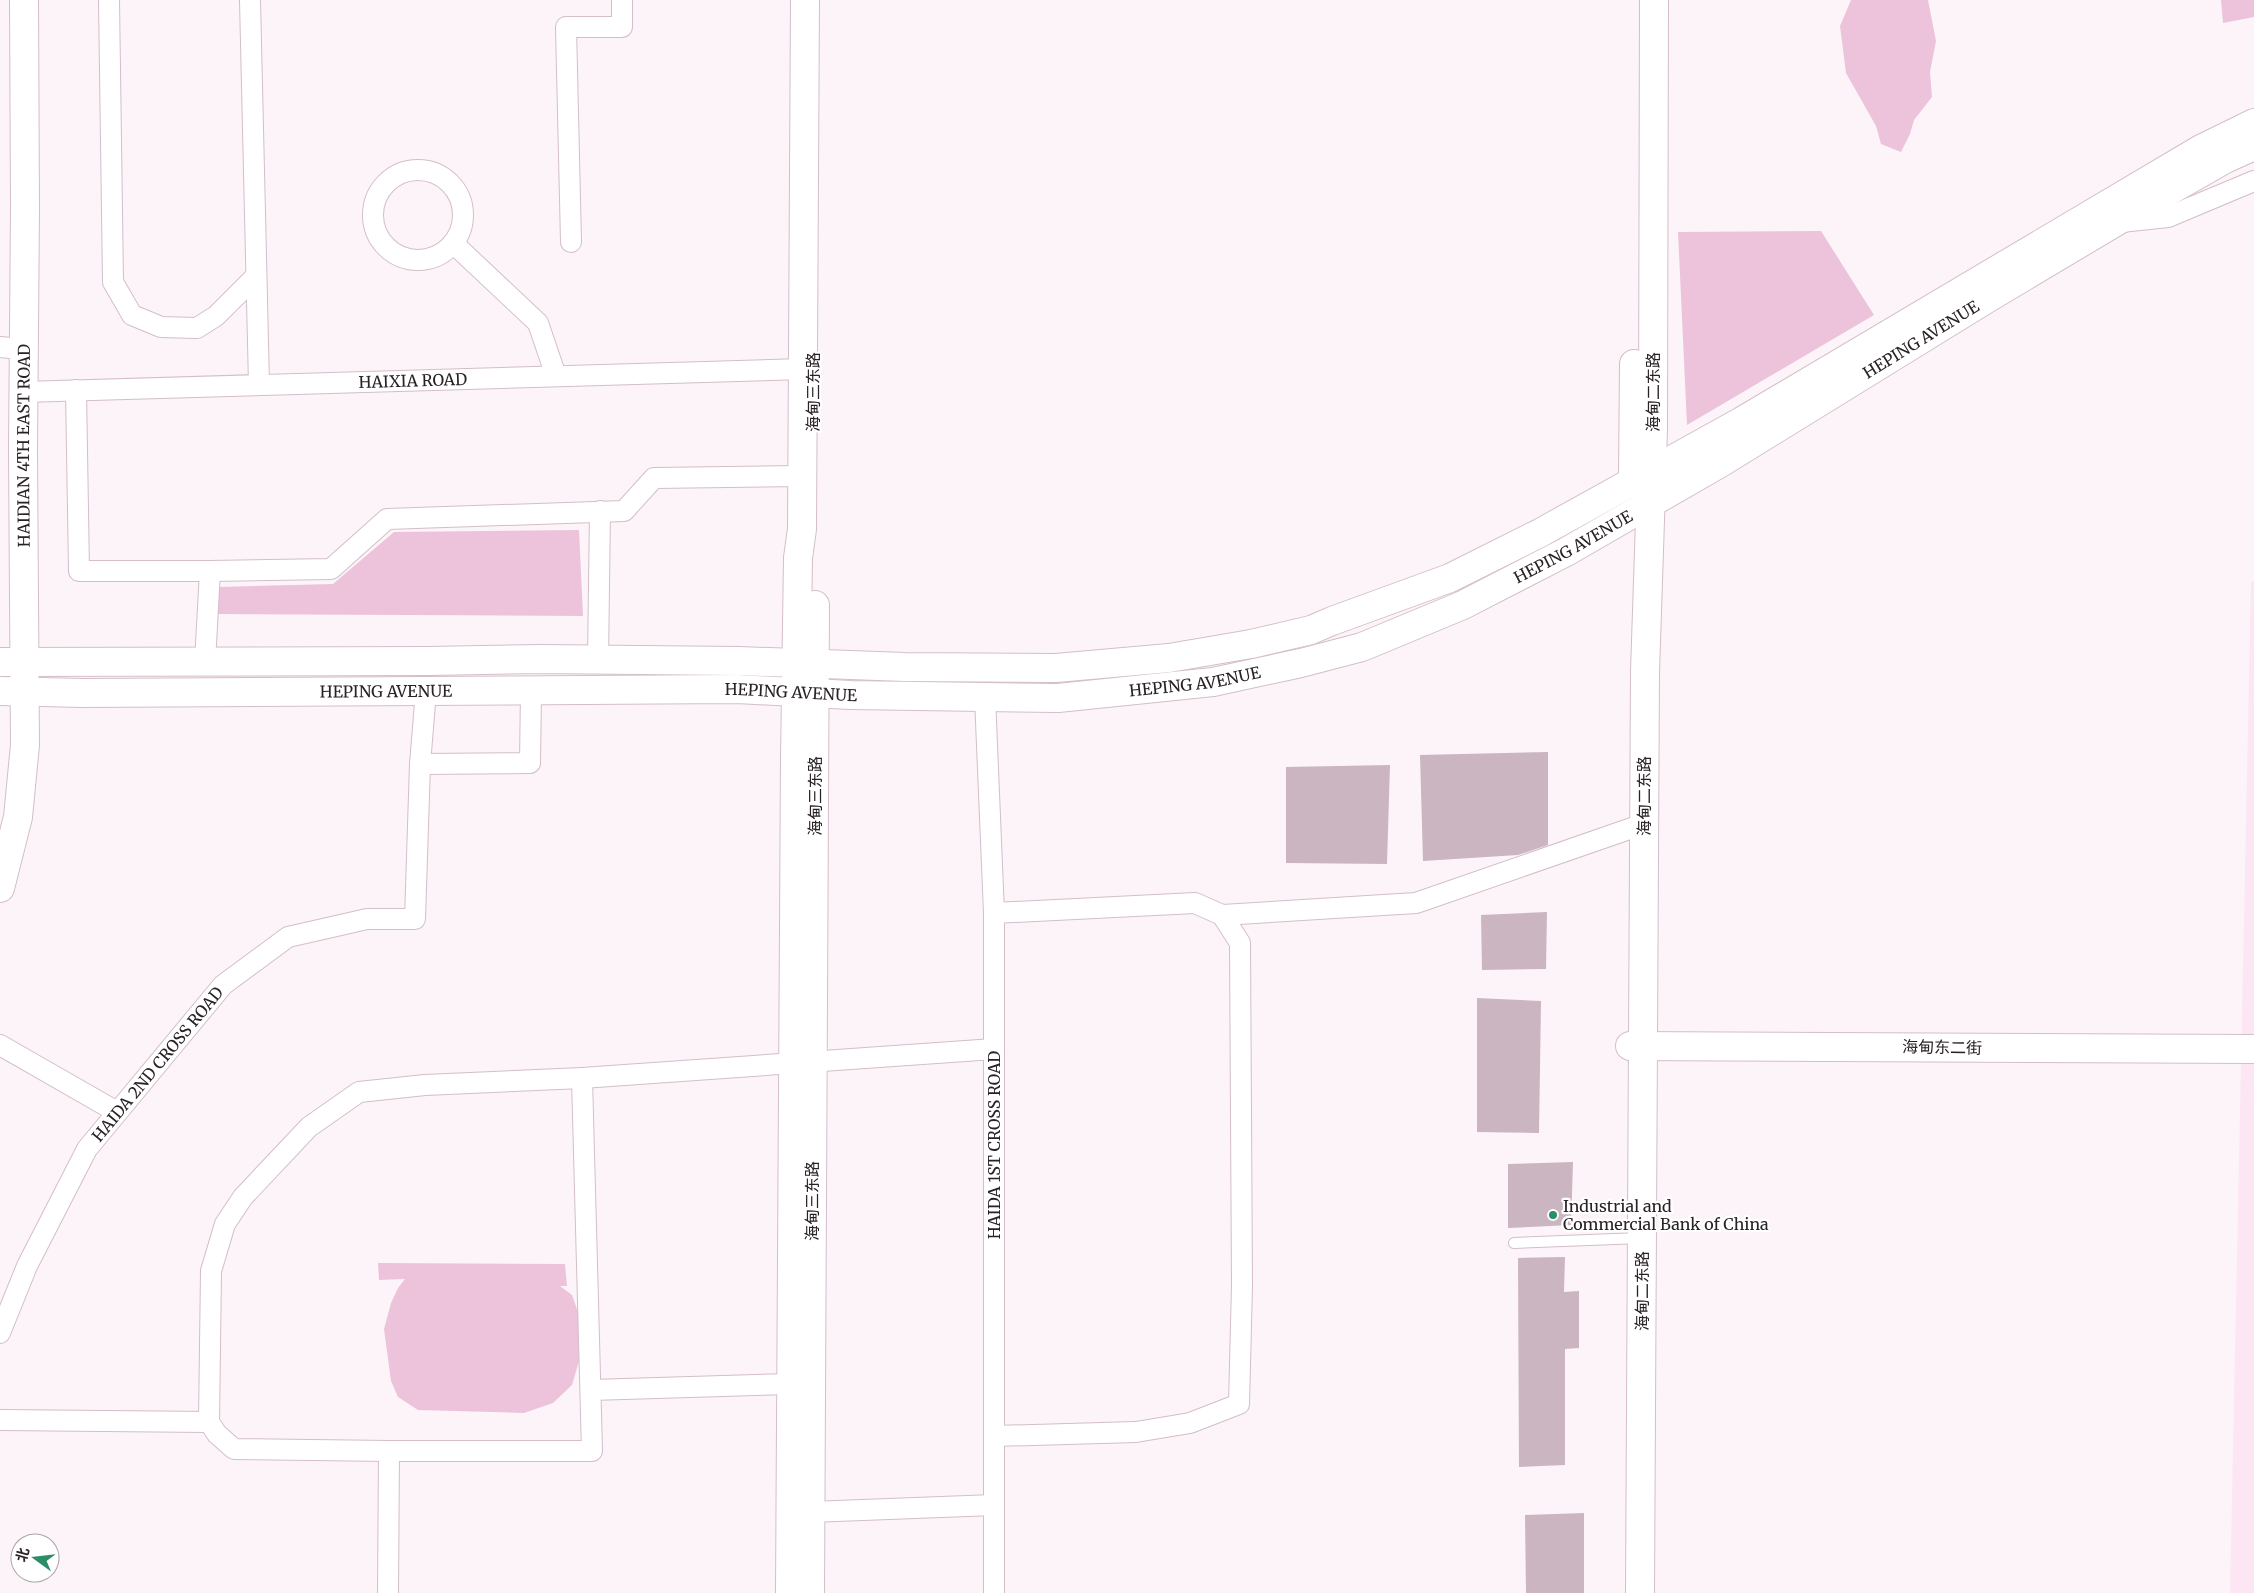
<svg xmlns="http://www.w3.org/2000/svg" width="2254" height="1593" font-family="Merriweather,'Noto Sans SC',serif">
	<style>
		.built { fill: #fde6f3 }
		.green { fill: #ecc3db }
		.building { fill: #cab5c1 }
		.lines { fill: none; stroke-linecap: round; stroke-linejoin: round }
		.lane-casing { stroke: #d3beca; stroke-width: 12 }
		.street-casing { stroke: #d3beca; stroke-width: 22 }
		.secondary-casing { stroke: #d3beca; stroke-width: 30 }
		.primary-casing { stroke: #d3beca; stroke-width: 30 }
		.lane { stroke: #fff; stroke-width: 10 }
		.street { stroke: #fff; stroke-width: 20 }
		.secondary { stroke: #fff; stroke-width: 28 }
		.primary { stroke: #fff; stroke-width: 28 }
		.poi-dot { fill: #2d8d67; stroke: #fff; stroke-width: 2 }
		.labels { text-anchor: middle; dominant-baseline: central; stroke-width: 4.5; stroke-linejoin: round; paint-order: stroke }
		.street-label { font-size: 16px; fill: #282125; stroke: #fff }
		.poi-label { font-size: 16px; fill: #282125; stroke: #fff; text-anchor: start }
	</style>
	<rect width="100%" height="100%" fill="#fcf4f8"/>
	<path class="built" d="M2251,581H2254V1593H2230Z"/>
	<path class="green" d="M1851,0H1928L1936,41L1930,72L1932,97L1914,120L1910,134L1901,152L1881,144L1876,126L1846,73L1840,26Z
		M2221,0H2254V17L2223,23Z
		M1821,231L1874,315L1687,425L1678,232Z
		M579,530L583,616L218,614L219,587L333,584L394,532Z
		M378,1263L565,1264L567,1286H560L572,1295L578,1312L579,1361L572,1385L553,1403L524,1413L418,1410L398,1397L391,1381L384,1329L391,1303L398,1288L405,1279L379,1280Z"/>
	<path class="building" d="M1548,752V845L1518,855L1423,861L1420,755Z
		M1390,765L1387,864L1286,863V767Z
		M1547,912L1546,969L1482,970L1481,915Z
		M1477,998L1541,1001L1539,1133L1477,1132Z
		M1573,1162L1571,1225L1508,1228V1164Z
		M1565,1257L1564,1292L1579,1291V1348L1565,1349V1465L1519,1467L1518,1258Z
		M1584,1513V1593H1526L1525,1515Z"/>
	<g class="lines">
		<defs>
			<path id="lane" d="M1514,1243L1641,1238"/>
			<g id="street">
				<path d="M109,0L113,282L132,315L161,327L197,328L216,316L256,276"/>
				<path d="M250,0L259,385"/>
				<circle cx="418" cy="215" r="45"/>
				<path d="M2121,222L2168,217L2254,181"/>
				<path d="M571,242L566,27H622V0"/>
				<path d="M453,243L538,323L556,376"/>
				<path d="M0,347L10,348"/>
				<path d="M76,390L79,571H210L205,662"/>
				<path id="s1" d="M23,392L803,369"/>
				<path d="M210,571L331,569L387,519L624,511L654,478L802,476"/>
				<path d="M598,659L600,511"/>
				<path d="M985,697L994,913V1593"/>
				<path d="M420,764L426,691"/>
				<path d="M994,913L1195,903L1222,915L1240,943L1242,1285L1239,1404L1190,1423L1136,1432L994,1436"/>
				<path d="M1222,915L1416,903L1632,828"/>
				<path d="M0,1045L117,1112"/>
				<path id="s2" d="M0,1333L27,1266L87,1149L223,985L288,937L367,919H415L420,764L530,763L531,692"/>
				<path d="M591,1390L791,1384"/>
				<path d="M0,1420L209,1422"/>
				<path d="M389,1451H592L582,1078"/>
				<path d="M810,1512L994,1505"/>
				<path d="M388,1593L389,1451L234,1449L217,1434L209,1422L211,1271L225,1224L243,1197L309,1127L359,1092L425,1085L582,1078L994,1049"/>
			</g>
			<g id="secondary">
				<path d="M1633,476L1634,364"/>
				<path id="s3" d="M0,888L18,817L25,745L23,450L25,208L24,0"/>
				<path d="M1630,1046L2254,1049"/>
				<path d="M790,1593L795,758L798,558L802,529L805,0"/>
				<path d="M810,1593L815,605"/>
				<path d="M1640,1593L1645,672L1653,429L1654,0"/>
			</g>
			<g id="primary">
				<path d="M0,662L428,661L541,659L739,661L905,667L1056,668L1169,658L1251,644L1311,630L1332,621L1450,578L1540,533L1742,421L2201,149L2254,123"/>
				<path id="s4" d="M0,691L82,693L737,689L850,695L1058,698L1213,682L1301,663L1362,647L1463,605L1566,552L1722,462L1988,298L2134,211L2225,159L2254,146"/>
			</g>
		</defs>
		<use href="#lane" class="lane-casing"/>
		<use href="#street" class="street-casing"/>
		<use href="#secondary" class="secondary-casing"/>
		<use href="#primary" class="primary-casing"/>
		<use href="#lane" class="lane"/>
		<use href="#street" class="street"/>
		<use href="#secondary" class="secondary"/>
		<use href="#primary" class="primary"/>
	</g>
	<circle class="poi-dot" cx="1553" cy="1215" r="5"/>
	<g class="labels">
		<g class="street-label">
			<text stroke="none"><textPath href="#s4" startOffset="2006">HEPING AVENUE</textPath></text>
			<text stroke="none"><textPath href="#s1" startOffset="390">HAIXIA ROAD</textPath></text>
			<text transform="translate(813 392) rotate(-90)">海甸三东路</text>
			<text transform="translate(1653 392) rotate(-90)">海甸二东路</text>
			<text stroke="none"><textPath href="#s3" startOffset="445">HAIDIAN 4TH EAST ROAD</textPath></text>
			<text stroke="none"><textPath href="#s4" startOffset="1601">HEPING AVENUE</textPath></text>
			<text stroke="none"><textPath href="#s4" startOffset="1196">HEPING AVENUE</textPath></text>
			<text stroke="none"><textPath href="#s4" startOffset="386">HEPING AVENUE</textPath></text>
			<text stroke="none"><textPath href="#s4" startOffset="791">HEPING AVENUE</textPath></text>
			<text transform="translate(815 796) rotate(-90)">海甸三东路</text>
			<text transform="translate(1644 796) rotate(-90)">海甸二东路</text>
			<text transform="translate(1942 1047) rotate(1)">海甸东二街</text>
			<text stroke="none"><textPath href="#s2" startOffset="314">HAIDA 2ND CROSS ROAD</textPath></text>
			<text transform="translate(994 1145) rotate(-90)">HAIDA 1ST CROSS ROAD</text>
			<text transform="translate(812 1201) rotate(-90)">海甸三东路</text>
			<text transform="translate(1642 1291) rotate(-90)">海甸二东路</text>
		</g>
		<g class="poi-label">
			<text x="1563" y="1206">Industrial and<tspan x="1563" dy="18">Commercial Bank of China</tspan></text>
		</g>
	</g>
	<g transform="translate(35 1558) rotate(285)"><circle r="24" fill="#ffffff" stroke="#a9a6a8"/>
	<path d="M0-4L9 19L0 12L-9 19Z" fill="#2d8d67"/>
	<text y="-8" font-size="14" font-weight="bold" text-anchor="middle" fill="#282125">北</text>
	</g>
</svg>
